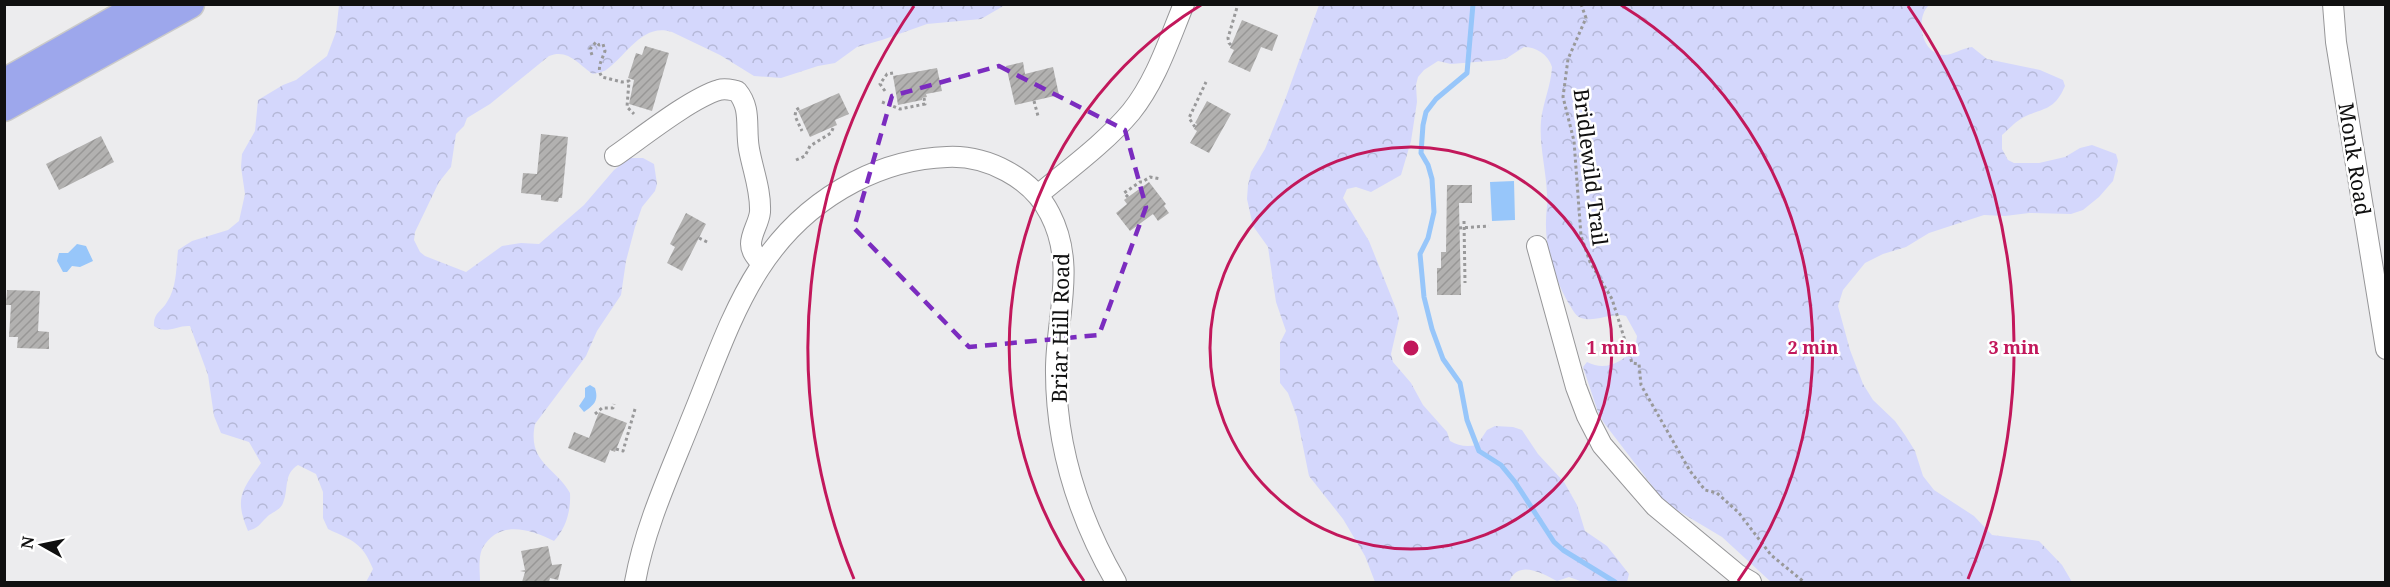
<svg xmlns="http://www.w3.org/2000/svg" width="2390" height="587" font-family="'Noto Serif',serif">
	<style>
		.forest { fill: url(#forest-crowns) }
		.water { fill: #97c6fa }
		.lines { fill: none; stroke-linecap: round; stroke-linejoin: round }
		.stream { stroke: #97c6fa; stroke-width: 5 }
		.building { fill: url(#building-hatch) }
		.minor-casing { stroke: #969698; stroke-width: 22 }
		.highway-casing { stroke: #cacaca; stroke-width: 31 }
		.path { stroke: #99999a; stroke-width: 3; stroke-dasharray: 3 3; stroke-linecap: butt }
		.minor { stroke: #fff; stroke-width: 20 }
		.highway { stroke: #9da7ec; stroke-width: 28 }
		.marked { fill: none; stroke: #7b2cbf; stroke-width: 4.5; stroke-dasharray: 12 8; stroke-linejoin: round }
		.ring { fill: none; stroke: #c2185b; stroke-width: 3 }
		.labels { text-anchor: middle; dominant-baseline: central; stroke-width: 5; stroke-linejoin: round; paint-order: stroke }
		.street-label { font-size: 21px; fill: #101010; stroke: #fff }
		.centre { fill: #c2185b; stroke: #fff; stroke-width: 3 }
		.ring-label { font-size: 18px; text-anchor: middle; font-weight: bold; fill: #c2185b; stroke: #fff; stroke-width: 5; stroke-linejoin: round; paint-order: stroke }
	</style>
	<defs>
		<pattern id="forest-crowns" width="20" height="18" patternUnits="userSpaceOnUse" patternTransform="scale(1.5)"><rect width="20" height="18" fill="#d4d7fc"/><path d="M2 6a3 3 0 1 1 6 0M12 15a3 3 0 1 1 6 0" fill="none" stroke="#b5b8d7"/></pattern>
		<pattern id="building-hatch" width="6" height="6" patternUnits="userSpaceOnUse" patternTransform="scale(1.5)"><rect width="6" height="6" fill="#b2b1b0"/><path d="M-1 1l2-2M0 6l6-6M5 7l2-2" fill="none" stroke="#989796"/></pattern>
	</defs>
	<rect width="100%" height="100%" fill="#ececee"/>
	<path class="forest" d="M339,5V4L1005,5L981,19L927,24L882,40L857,47L835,63L818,66L781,78L754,76L720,55L672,32C643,22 626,56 606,70C603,72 597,73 593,74C579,65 568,48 549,56L490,104L467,118L464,126L456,134L451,167L439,182L415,232L414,240L420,252L425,256L466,272L502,246L521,243L539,244L584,205L614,170L630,158H643L654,164L657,184L655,191L642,207L635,227L626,261L621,295L597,331L586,356L535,424C527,463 556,467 570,493C571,511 566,528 554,541C530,529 498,519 482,549C478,558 480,573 480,582H366L373,569C362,542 353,541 328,529L323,518V492L316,474L298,465C283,474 289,489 283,503C280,511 271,512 266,518C259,525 258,528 248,531C234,498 242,490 261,463L249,442L221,433L214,416L208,375L190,326C177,325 166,335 154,326C153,313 162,311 167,302C177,287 176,268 178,250L192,241L228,230L239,221L245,194L241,167L242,154L255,131L258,100L283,85L296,80L327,56L336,32Z
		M1319,5H1929C1915,18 1921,54 1944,55C1953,55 1962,48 1972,47L1987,59L2040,70L2063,80L2065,86C2054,111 2045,107 2024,117C2016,121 2009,129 2002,135V149L2008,160L2014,163H2039L2065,157L2080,148L2092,145L2116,154L2118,161L2113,181L2099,197L2083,210L2071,214L2029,213L2005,216L1984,215L1929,233L1906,247L1883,254L1865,263L1843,290L1838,306L1850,350L1863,384L1873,400L1895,421L1905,435L1915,451L1923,476L1934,490L1974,516L1992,535L2039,541L2062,565L2072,582H1771L1722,537L1675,509L1660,496L1604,423L1598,412L1583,367L1587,362C1606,372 1620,362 1635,350L1637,336L1626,316C1612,312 1595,323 1581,318C1575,316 1572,308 1569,304C1555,280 1545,249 1546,221C1546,212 1548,203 1547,194C1546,169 1539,145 1541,121C1543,102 1551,86 1552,67C1548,54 1536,47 1524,47L1507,58L1500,60L1451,64L1438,61L1424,70L1418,77L1416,85L1417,102L1411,141L1401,175L1371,192L1356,187L1347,189L1343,198L1369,241L1397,311L1399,319L1391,354L1393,362L1411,383L1423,405L1447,432L1450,441C1459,446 1466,447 1477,445L1487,430L1495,426L1513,427L1522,430L1538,454L1564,482L1577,505L1585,531L1607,546L1629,574L1627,582H1583L1569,577L1557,581C1542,573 1518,559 1509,582H1375L1365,556L1343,519L1309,476L1297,417L1288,393L1280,383V343L1286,331L1276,302L1268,247L1253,226L1247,199L1248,185L1251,172L1265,149L1286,97Z"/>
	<path class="water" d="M1514,181L1515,220L1492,221L1490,182Z
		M77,244L86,246L93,261L80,267L72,266L67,272H63L57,261L59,253H68Z
		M590,385L595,388C599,401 594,405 584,412L579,406L585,397V388Z"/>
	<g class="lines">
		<path class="stream" d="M1473,4L1467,73L1436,99L1426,112L1423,125L1421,153L1428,165L1432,179L1434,212L1428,238L1420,254L1424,297L1432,329L1443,359L1460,383L1467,420L1479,451L1501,465L1515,482L1554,542L1563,550L1615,582"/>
	</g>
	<path class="building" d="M1242,20L1278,35L1272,51L1261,47L1250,72L1228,62L1234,50L1230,48Z
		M645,46L669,53L652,111L629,104L634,80L628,78L636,53L642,55Z
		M1023,62L1025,74L1053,67L1059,95L1015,105L1006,66Z
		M937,68L942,91L926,94L927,97L922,98V100L898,105L893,76Z
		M839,93L849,114L835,120L837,125L810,137L798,111Z
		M1207,101L1231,114L1209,153L1190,143L1197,131L1194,129L1197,124L1195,123Z
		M541,134L568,137L562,198H559L558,202L541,200V195L521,193L523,173L537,174Z
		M101,136L114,162L59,190L46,164Z
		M1149,182L1166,204L1164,206L1169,213L1158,221L1153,214L1130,231L1116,213L1127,204L1124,200Z
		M1447,185H1472V203H1459L1461,295H1437V268H1441V252H1446Z
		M686,213L706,224L682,271L667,263L675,247L670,244Z
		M7,290L40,291L38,331L49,332V349L17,348L18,337H9L11,305H6Z
		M599,412L627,423L615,452L610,450L605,463L568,448L574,432L589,438Z
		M548,546L552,565L562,564L558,580L550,578L549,582H522L525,572L520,571L525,570L521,551Z"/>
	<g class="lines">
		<defs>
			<path id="minor" d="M2333,4L2336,42L2386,349
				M615,156C641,138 691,98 719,90C725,88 731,90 737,91C752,109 745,127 749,149C753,171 761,190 760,212C759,223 751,233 751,244C751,252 757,258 762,264
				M1038,195C1069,169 1105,143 1131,112C1156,81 1169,40 1184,4
				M1537,246L1576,387L1587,416L1602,445L1655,506L1737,574L1751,582
				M635,582C645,526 670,473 691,420C731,323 754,234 854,182C883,167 915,158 947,157C987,155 1032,178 1050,214C1076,264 1057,314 1056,367C1055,445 1078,516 1116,582"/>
			<path id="highway" d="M4,83L144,4
				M4,107L190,4"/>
		</defs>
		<use href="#minor" class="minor-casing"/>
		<use href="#highway" class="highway-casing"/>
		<path class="path" d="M1581,4L1586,18L1568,59L1563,97L1574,141L1581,236L1590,262L1612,299L1632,363L1639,364L1641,385L1690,471L1705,490L1717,493L1739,513L1771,555L1804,582
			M1231,45L1229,43L1228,38L1238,4
			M592,55L590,49L596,42L599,45L603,44L605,51C602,60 596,68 602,77L622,82L629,81L627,107L634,114
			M885,91L880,84L887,74L893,73
			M1034,101L1038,116
			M882,102L900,109L925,104L924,98
			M799,108L796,110L795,116L802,131
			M1195,127L1189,118L1206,82
			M796,160L805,156L810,146L831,133L834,126
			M1128,197L1124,193L1140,182H1142L1150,177L1161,179
			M1464,221L1465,283
			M1459,228L1489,226
			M699,238L709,243
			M595,414L602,408H613L614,404
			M616,449L623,451L635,409"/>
		<use href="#minor" class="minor"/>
		<use href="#highway" class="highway"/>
	</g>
	<path class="marked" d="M999,66L1125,130L1146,207L1099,335L969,347L854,228L892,96Z"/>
	<g class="ring">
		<circle cx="1411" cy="348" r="201"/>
		<path d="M1084 581A402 402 0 0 1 1201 5M1621 5A402 402 0 0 1 1738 581"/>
		<path d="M854 579A603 603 0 0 1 914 6M1908 6A603 603 0 0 1 1968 579"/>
	</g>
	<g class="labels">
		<g class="street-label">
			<text transform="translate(2355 159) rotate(81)">Monk Road</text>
			<text transform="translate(1591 167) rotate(83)">Bridlewild Trail</text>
			<text transform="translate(1060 328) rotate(-89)">Briar Hill Road</text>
		</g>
	</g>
	<circle cx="1411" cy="348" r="9" class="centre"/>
	<g class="ring-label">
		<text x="1612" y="354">1 min</text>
		<text x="1813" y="354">2 min</text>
		<text x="2014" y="354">3 min</text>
	</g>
	<rect width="2390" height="587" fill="none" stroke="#101010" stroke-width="12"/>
	<g transform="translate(42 545) rotate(279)" stroke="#ffffff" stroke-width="4.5" paint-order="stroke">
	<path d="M0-4.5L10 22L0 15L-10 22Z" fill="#101010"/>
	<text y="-9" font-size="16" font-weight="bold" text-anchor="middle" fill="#101010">N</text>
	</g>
</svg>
